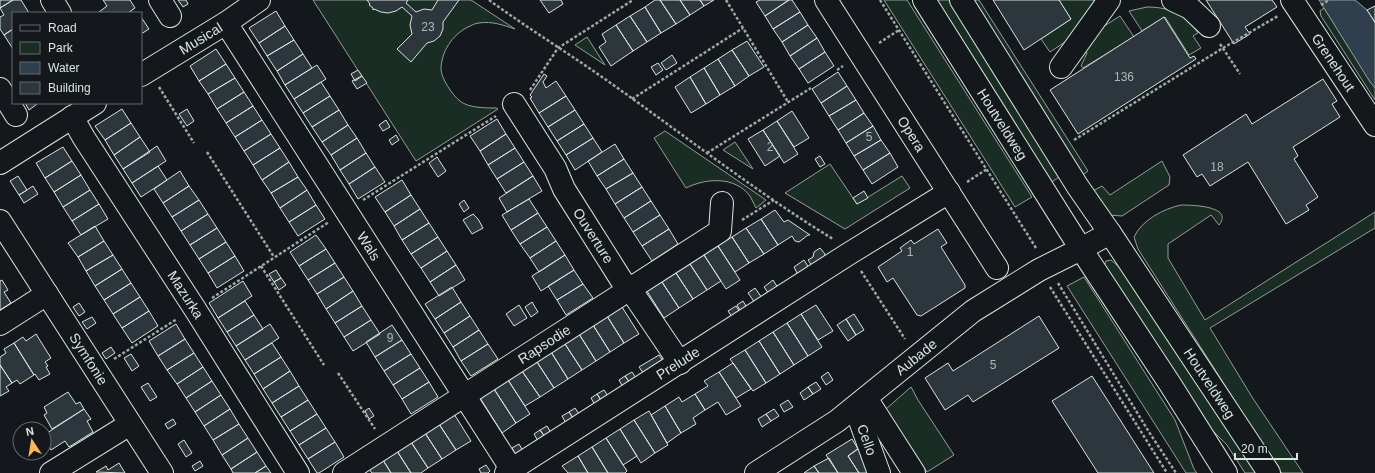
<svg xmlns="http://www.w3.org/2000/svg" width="1375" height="473" font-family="Helvetica,sans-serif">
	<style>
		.green { fill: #1a2d24; stroke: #939e99 }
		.water { fill: #2f3f4d; stroke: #939e99 }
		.building { fill: #2c363c; stroke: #d8e6dc }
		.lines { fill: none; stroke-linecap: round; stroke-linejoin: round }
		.minor-casing { stroke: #d8e6dc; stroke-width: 24 }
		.path { stroke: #9da8a2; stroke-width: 2.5; stroke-dasharray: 3 2; stroke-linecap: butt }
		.minor { stroke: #14181c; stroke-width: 22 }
		.labels { text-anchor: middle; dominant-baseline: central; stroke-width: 3; stroke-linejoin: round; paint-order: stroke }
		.number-label { font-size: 12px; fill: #adbab4 }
		.street-label { font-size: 14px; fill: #d8e6dc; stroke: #14181c }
	</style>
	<rect width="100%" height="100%" fill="#14181c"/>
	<path class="green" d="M313,0H471L515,29C503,25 492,21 479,23C475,23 471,26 468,27C452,35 441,52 441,70C442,79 452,95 460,101C468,108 486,108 496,108L498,109L416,161Z
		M884,0H907L1032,197L1015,207Z
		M933,0H953L1064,174L1050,183Z
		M968,0H979L1088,171L1080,177Z
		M1059,0H1094V1L1093,8L1071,38L1050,52L1041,39L1071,19Z
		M1147,7C1169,7 1185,14 1198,33L1193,36L1201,48L1189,55L1165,17L1142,31L1129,11Z
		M1324,8L1375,88V100L1321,16L1320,11Z
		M1120,16L1134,37L1083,68L1081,66L1087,53L1084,48L1098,30Z
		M587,37L605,65L575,45Z
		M665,131L766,200L756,208C754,204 752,200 750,196C735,176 706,178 686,188L654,138Z
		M735,142L753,169L723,150Z
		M1162,161L1170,177L1169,185L1122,216L1109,215L1091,192L1102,186L1110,195Z
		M830,164L857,204L902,176L910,188L845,229L785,193Z
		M1181,205C1192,205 1234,206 1219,225L1211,215L1168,244V258L1205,320L1375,212V228L1210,328L1252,397L1303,473H1282L1279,470L1138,249L1134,237C1142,220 1163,209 1181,205Z
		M1111,260L1128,275L1258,473H1245L1227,445L1201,419L1104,266L1106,261Z
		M1084,277L1175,420L1194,469L1197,473H1186L1067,286Z
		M911,387L918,400L954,455L927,472L886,409Z"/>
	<path class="water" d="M1319,0H1355L1367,10L1375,23V88L1370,82Z"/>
	<path class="building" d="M0,0H13L0,8Z
		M13,0H21L29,13H13V29L4,35L0,29V17L4,15L0,8Z
		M103,0H130L135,8L128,13H99V12L107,6Z
		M178,0H186L188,4L183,7Z
		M367,0H408L406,3L416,12L424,9L432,10L438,0H459L443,22V29L440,36L434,41L427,43L411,62L397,49L412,34L410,25L412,16L402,7L396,11L388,13L381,12L374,9L373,10V8L369,5L370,4Z
		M540,0H561L563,4L549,13Z
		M655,0H660L676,24L661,33L645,7Z
		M660,0H680L690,15L676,24Z
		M680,0H700L704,6L690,15Z
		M700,0H714L704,6Z
		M760,0H789L765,16L756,2Z
		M789,0H792L800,12L773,29L765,16Z
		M993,0H1059L1071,19L1024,50Z
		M1206,0H1272L1277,7L1245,27L1250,34L1234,44Z
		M1375,6V22L1367,10Z
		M645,7L661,33L647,42L630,16Z
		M276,11L285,26L259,43L249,28Z
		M800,12L808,25L782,42L773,29Z
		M630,16L647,42L633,51L616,25Z
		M141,17L149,29L141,34Z
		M1164,17L1190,58L1194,56L1196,59L1078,134L1050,90Z
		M616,25L633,51L611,66L599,47L606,42L602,34Z
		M808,25L817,38L790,56L782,42Z
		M285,26L294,40L267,56L259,43Z
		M13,29V49L4,35Z
		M817,38L825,52L799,69L790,56Z
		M294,40L303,54L277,71L267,56Z
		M747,41L764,67L749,76L732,50Z
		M216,49L226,64L199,81L190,66Z
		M732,50L749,76L735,86L718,59Z
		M825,52L834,66L808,83L799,69Z
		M303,54L312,68L285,85L277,71Z
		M672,55L677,63L666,70L661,63Z
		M718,59L735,86L720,95L704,68Z
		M658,63L663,70L656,75L651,67Z
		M226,64L235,78L208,94L199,81Z
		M317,65L326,79L294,99L285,85Z
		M704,68L720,95L706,104L690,77Z
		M358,70L362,76L355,81L351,74Z
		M838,72L847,86L821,103L812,89Z
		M544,74L547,76L543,82L546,88L556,81L566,96L539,113L530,98L532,97L530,95Z
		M362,76L367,83L357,89L352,81Z
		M690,77L706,104L691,113L675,87Z
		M235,78L244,92L217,109L208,94Z
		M1323,79L1337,101L1332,104L1340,117L1293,147L1298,156L1294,159L1318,197L1306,205L1309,210L1286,224L1248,162L1210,186L1202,174L1197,177L1183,155L1246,114L1252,124Z
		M321,82L330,96L303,113L294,99Z
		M847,86L856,100L829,116L821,103Z
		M244,92L253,106L226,123L217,109Z
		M330,96L339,110L312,127L303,113Z
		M566,96L575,110L548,127L539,113Z
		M856,100L864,113L838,130L829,116Z
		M25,103H36L37,104L29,110Z
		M253,106L262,120L235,137L226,123Z
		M122,109L131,123L105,140L95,126Z
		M187,109L194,121L187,126L179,114Z
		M339,110L348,125L322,142L312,127Z
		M575,110L584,124L557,141L548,127Z
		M792,111L809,138L794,147L777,121Z
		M864,113L873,126L846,143L838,130Z
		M497,119L506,134L480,151L470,136Z
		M262,120L271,134L244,151L235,137Z
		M386,120L390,127L383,131L379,125Z
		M777,121L798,154L784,163L763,130Z
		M131,123L140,137L114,155L105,140Z
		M584,124L593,138L566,155L557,141Z
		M348,125L357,138L331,155L322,142Z
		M873,126L881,140L854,156L846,143Z
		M763,130L780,156L765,166L748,139Z
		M271,134L280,148L253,165L244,151Z
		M506,134L515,148L488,165L480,151Z
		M396,135L399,140L392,145L389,140Z
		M140,137L150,152L123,169L114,155Z
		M357,138L366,153L340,170L331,155Z
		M593,138L602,152L575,170L566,155Z
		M881,140L890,153L863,170L854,156Z
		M615,144L624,159L597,176L588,161Z
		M157,146L166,161L132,183L123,169Z
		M63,147L72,161L45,178L36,163Z
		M280,148L289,162L262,180L253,165Z
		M515,148L524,162L497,179L488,165Z
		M366,153L375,167L349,184L340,170Z
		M890,153L898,167L872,184L863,170Z
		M820,156L825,164L820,167L815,159Z
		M437,157L446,171L438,177L429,163Z
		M624,159L633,173L606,189L597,176Z
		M72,161L81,175L54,192L45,178Z
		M289,162L298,177L271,193L262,180Z
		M524,162L533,176L506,193L497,179Z
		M158,166L167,180L141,197L132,183Z
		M375,167L385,182L358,199L349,184Z
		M180,171L189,186L163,203L154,189Z
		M633,173L642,187L615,204L606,189Z
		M81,175L90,190L63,207L54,192Z
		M18,176L27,190L19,195L10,181Z
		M533,176L542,191L507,212L499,198Z
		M298,177L307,190L280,208L271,193Z
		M402,180L411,195L385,212L375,197Z
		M33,186L38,194L24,203L19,195Z
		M189,186L199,200L172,217L163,203Z
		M642,187L651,201L624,218L615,204Z
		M90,190L99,204L72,221L63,207Z
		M307,190L316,205L289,222L280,208Z
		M864,191L868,198L857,204L853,198Z
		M411,195L420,209L394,226L385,212Z
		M529,199L538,213L511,230L502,215Z
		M199,200L208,214L181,231L172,217Z
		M464,200L469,208L464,212L459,204Z
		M651,201L660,215L633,232L624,218Z
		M99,204L108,219L81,235L72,221Z
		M316,205L325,219L298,236L289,222Z
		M420,209L429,223L402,240L394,226Z
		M775,210L784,222L788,220L810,235H808L799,242L795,241L792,236L778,245L761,219Z
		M538,213L547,227L520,244L511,230Z
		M208,214L217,228L190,245L181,231Z
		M473,214L478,219L483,228L472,234L463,220Z
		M660,215L669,229L642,246L633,232Z
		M761,219L778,245L764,254L746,228Z
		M429,223L438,237L411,254L402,240Z
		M95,226L104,241L78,257L68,243Z
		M547,227L556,241L530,258L520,244Z
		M217,228L226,242L199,259L190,245Z
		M746,228L764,254L749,263L732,237Z
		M669,229L678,244L652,261L642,246Z
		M938,229L947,243L941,247L965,285V288L921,316L917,315L893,278L887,282L878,267L902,251L900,248L911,240L914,244Z
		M316,235L326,249L299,266L290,252Z
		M438,237L447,251L421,268L411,254Z
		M732,237L749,263L735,272L718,246Z
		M104,241L113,255L86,271L78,257Z
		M556,241L565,255L539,272L530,258Z
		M226,242L235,256L208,273L199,259Z
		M718,246L740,280L726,289L704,255Z
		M820,248L825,254L824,259L812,266L808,260L813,257L814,252Z
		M326,249L335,263L308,280L299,266Z
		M447,251L456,265L430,282L421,268Z
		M113,255L122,269L95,286L86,271Z
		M565,255L574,270L541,291L532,276Z
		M704,255L721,281L707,290L690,264Z
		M235,256L244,271L217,288L208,273Z
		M804,260L809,268L798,275L794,267Z
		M335,263L344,277L317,294L308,280Z
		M690,264L707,290L693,299L676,273Z
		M456,265L465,280L439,296L430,282Z
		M122,269L131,283L104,300L95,286Z
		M276,270L281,278L274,282L269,274Z
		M574,270L583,284L557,300L548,286Z
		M676,273L693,299L679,308L662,282Z
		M344,277L353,291L326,309L317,294Z
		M281,278L286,285L279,290L274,282Z
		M2,280L8,290L4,292L11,303L0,310V281Z
		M773,280L778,288L769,294L764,287Z
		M243,281L252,296L218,318L209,303Z
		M662,282L679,308L664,318L647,291Z
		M131,283L140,297L113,314L104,300Z
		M583,284L593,298L566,315L557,300Z
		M452,287L461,302L435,319L425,304Z
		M755,288L762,298L755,303L748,293Z
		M353,291L362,306L335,323L326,309Z
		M140,297L149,311L122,328L113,314Z
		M245,301L254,315L227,332L218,318Z
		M743,301L747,308L741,312L737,305Z
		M461,302L470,316L444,333L435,319Z
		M532,302L538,312L531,317L525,307Z
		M79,303L85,312L79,316L73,307Z
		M519,305L527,318L514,326L506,314Z
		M816,305L833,331L818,340L801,314Z
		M362,306L371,320L344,337L335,323Z
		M736,306L740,312L732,317L728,311Z
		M622,307L639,334L624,343L607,316Z
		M149,311L158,326L132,343L122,328Z
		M801,314L822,347L808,356L787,323Z
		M854,314L864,330L856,335L846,319Z
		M254,315L263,329L236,346L227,332Z
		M470,316L479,330L453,347L444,333Z
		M607,316L624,343L610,352L593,325Z
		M1039,316L1059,348L973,402L968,395L945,410L925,378L948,363L953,371Z
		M92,317L96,323L87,329L82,322Z
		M846,319L856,335L848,341L837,325Z
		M371,320L380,334L353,351L344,337Z
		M787,323L808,356L794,365L773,332Z
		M176,324L185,339L158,356L149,341Z
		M270,324L279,338L245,360L236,346Z
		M392,325L402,340L375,357L366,342Z
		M593,325L610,352L596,361L579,334Z
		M479,330L488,344L461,361L453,347Z
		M773,332L794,365L780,374L759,341Z
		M36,334L51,358L45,362L48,366L46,367L50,374L39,380L35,374L34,375L14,343L23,337L26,341Z
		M579,334L596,361L582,370L565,344Z
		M185,339L194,353L167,370L158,356Z
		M402,340L411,354L384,371L375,357Z
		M759,341L780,374L766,383L745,350Z
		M14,343L34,375L20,384L17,380L12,383L0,365V357L6,353L4,349Z
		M272,343L281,357L254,374L245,360Z
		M488,344L498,359L471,376L461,361Z
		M565,344L582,370L568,379L551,352Z
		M111,347L115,353L106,359L102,353Z
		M745,350L766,383L753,391L730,359Z
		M551,352L568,379L554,388L537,362Z
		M194,353L203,367L177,384L167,370Z
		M131,354L139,366L132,371L124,358Z
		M411,354L420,368L393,385L384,371Z
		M659,355L663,361L644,374L639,367Z
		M281,357L290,371L263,389L254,374Z
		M537,362L554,388L540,397L522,371Z
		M733,363L751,389L736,398L719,372Z
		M0,365L12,383L6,387L9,391L0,396Z
		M203,367L212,381L186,398L177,384Z
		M420,368L429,382L402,399L393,385Z
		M290,371L299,386L272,403L263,389Z
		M522,371L540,397L525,406L508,380Z
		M632,372L636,378L630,383L625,376Z
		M719,372L741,406L726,415L718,402L705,410L695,394L708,386L704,381Z
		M828,372L833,380L826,385L821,377Z
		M625,376L630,383L623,387L619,380Z
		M1092,376L1154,473H1098L1052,401Z
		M508,380L530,414L516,423L494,389Z
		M212,381L221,395L195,412L186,398Z
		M429,382L438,397L411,414L402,399Z
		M816,382L821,389L813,394L808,387Z
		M148,383L157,397L150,401L141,387Z
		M299,386L308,400L281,417L272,403Z
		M808,387L813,394L804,400L800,393Z
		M494,389L516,423L502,433L480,398Z
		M604,390L608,396L601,400L597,394Z
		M68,392L76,404L80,402L84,409L52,429L44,415L47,413L44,407Z
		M597,394L601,400L595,405L591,398Z
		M695,394L705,410L693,418L696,424L681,433L665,406L679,397L682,402Z
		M221,395L230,409L204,426L195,412Z
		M308,400L317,414L290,431L281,417Z
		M788,400L793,407L784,412L780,405Z
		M665,406L681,433L667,443L651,415Z
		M369,408L374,416L369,419L365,411Z
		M575,408L579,414L573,418L569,412Z
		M84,409L91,419L87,421L93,432L69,447L65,441L51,450L44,439V435Z
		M230,409L239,424L213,440L204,426Z
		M774,409L779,416L771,421L766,414Z
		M649,411L668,445L655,453L634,420Z
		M569,412L573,418L566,423L562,416Z
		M317,414L326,428L299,445L290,431Z
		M454,414L471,441L456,450L439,424Z
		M766,414L771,421L762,427L758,419Z
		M173,419L176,424L168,429L165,424Z
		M634,420L655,453L641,463L620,429Z
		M239,424L248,438L222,455L213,440Z
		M439,424L456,450L442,459L425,433Z
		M547,426L551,433L545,437L540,430Z
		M326,428L335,442L308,459L299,445Z
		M620,429L637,456L623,465L606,438Z
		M540,430L545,437L538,441L534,434Z
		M425,433L442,459L428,468L411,442Z
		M248,438L257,452L231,469L222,455Z
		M606,438L627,471L625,473H608L592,447Z
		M852,439L858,449L848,456L859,473H838L826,455Z
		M184,440L192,453L186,457L178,444Z
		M335,442L344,457L319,473H317L308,459Z
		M411,442L428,468L421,473H411L397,451Z
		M519,444L523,451L516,455L512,448Z
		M592,447L608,473H588L578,456Z
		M860,447L873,473H859L848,456Z
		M397,451L411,473H391L383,460Z
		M257,452L266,466L255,473H233L231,469Z
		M578,456L588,473H568L562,466Z
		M829,458L838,473H819L814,466Z
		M383,460L391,473H372L369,469Z
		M200,461L203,466L195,471L192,466Z
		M119,463L125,473L96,472L106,466L108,470Z
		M486,465L490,471L488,473H481L479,469Z
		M266,466L271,473H255Z
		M814,466L819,473H804Z"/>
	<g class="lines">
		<defs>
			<g id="minor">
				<path d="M52,0L60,13"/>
				<path d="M160,0L170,16"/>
				<path id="s1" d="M826,0L997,268"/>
				<path id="s2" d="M924,0L1081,249L1170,384L1226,473"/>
				<path id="s3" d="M961,0L1078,187L1110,233L1269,473"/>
				<path d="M1173,0L1190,8L1209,26"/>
				<path id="s4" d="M1292,0L1375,125"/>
				<path id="s5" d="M226,23L512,470"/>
				<path d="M1061,67L1109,0"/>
				<path id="s6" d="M141,75L226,23L259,0"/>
				<path d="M0,89L16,115"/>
				<path id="s7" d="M514,104L555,168L564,189L622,281L630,289L680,363"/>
				<path id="s8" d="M72,117L84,138L195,309L298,473"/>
				<path d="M0,163L95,103"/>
				<path id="s9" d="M0,221L162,473"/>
				<path d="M0,324L47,294"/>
				<path d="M866,398L914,473"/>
				<path id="s10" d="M855,407L879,473"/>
				<path d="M51,473L130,424"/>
				<path id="s11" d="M344,473L720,231L722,203"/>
				<path id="s12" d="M506,473L850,253L949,192"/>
				<path id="s13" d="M756,473L837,421L973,311L1039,270L1081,249L1110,233"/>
			</g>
		</defs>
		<use href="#minor" class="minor-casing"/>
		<path class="path" d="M489,0C526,27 565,51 602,77C679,131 753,190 833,239
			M726,0L788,102
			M880,0L1036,248
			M1321,5L1329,0
			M879,43L899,30
			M1220,44L1240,74
			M837,70L843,66
			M159,87L194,143
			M530,90L558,48L633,0
			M632,99L743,28
			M1074,140L1223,48L1278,16
			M207,152L274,257
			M707,153L811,88
			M967,182L987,169
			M363,200L496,116
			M742,220L774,200
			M261,266L324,365
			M861,271L905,339
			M1058,283L1149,432L1176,473
			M1050,287L1167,473
			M212,298L329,222
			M114,359L177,319
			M338,373L375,429"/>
		<use href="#minor" class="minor"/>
	</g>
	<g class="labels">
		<g class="number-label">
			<text x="428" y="27">23</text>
			<text x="1124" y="77">136</text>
			<text x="869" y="137">5</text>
			<text x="770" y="147">2</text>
			<text x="1217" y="167">18</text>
			<text x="910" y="252">1</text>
			<text x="390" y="338">9</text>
			<text x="993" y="365">5</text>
		</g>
		<g class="street-label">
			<text stroke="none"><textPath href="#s6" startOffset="70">Musical</textPath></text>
			<text stroke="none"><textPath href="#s4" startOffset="75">Grenehout</textPath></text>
			<text stroke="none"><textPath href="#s2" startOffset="147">Houtveldweg</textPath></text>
			<text stroke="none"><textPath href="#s1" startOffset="159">Opera</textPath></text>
			<text stroke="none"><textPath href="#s7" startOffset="154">Ouverture</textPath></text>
			<text stroke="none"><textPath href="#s5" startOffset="265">Wals</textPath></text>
			<text stroke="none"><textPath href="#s8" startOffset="211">Mazurka</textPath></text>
			<text stroke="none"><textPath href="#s11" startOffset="238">Rapsodie</textPath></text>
			<text stroke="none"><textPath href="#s13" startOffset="198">Aubade</textPath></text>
			<text stroke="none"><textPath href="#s9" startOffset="164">Symfonie</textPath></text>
			<text stroke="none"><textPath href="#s12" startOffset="204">Prelude</textPath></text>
			<text stroke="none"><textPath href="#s3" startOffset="457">Houtveldweg</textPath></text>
			<text stroke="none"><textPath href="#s10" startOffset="35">Cello</textPath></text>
		</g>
	</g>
	<rect x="12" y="12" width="130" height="92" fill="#14181c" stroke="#626a69"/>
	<rect x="20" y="25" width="20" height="6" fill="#14181c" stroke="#626a69"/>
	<text x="48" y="32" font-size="12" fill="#d8e6dc">Road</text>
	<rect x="20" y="42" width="20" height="12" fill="#1a2d24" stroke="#626a69"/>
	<text x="48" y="52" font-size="12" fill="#d8e6dc">Park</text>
	<rect x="20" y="62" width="20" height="12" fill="#2f3f4d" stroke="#626a69"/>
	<text x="48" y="72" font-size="12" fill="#d8e6dc">Water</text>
	<rect x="20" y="82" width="20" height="12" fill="#2c363c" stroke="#626a69"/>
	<text x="48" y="92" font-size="12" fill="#d8e6dc">Building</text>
	<g transform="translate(32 441) rotate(348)"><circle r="19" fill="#14181c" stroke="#626a69"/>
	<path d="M0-3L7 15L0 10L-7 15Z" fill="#ffb74d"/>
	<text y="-6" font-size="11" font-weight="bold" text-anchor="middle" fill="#d8e6dc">N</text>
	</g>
	<path d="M1235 453v6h62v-6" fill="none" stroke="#d8e6dc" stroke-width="2"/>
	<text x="1241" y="453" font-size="12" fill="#d8e6dc" stroke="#14181c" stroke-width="3" paint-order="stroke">20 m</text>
</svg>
